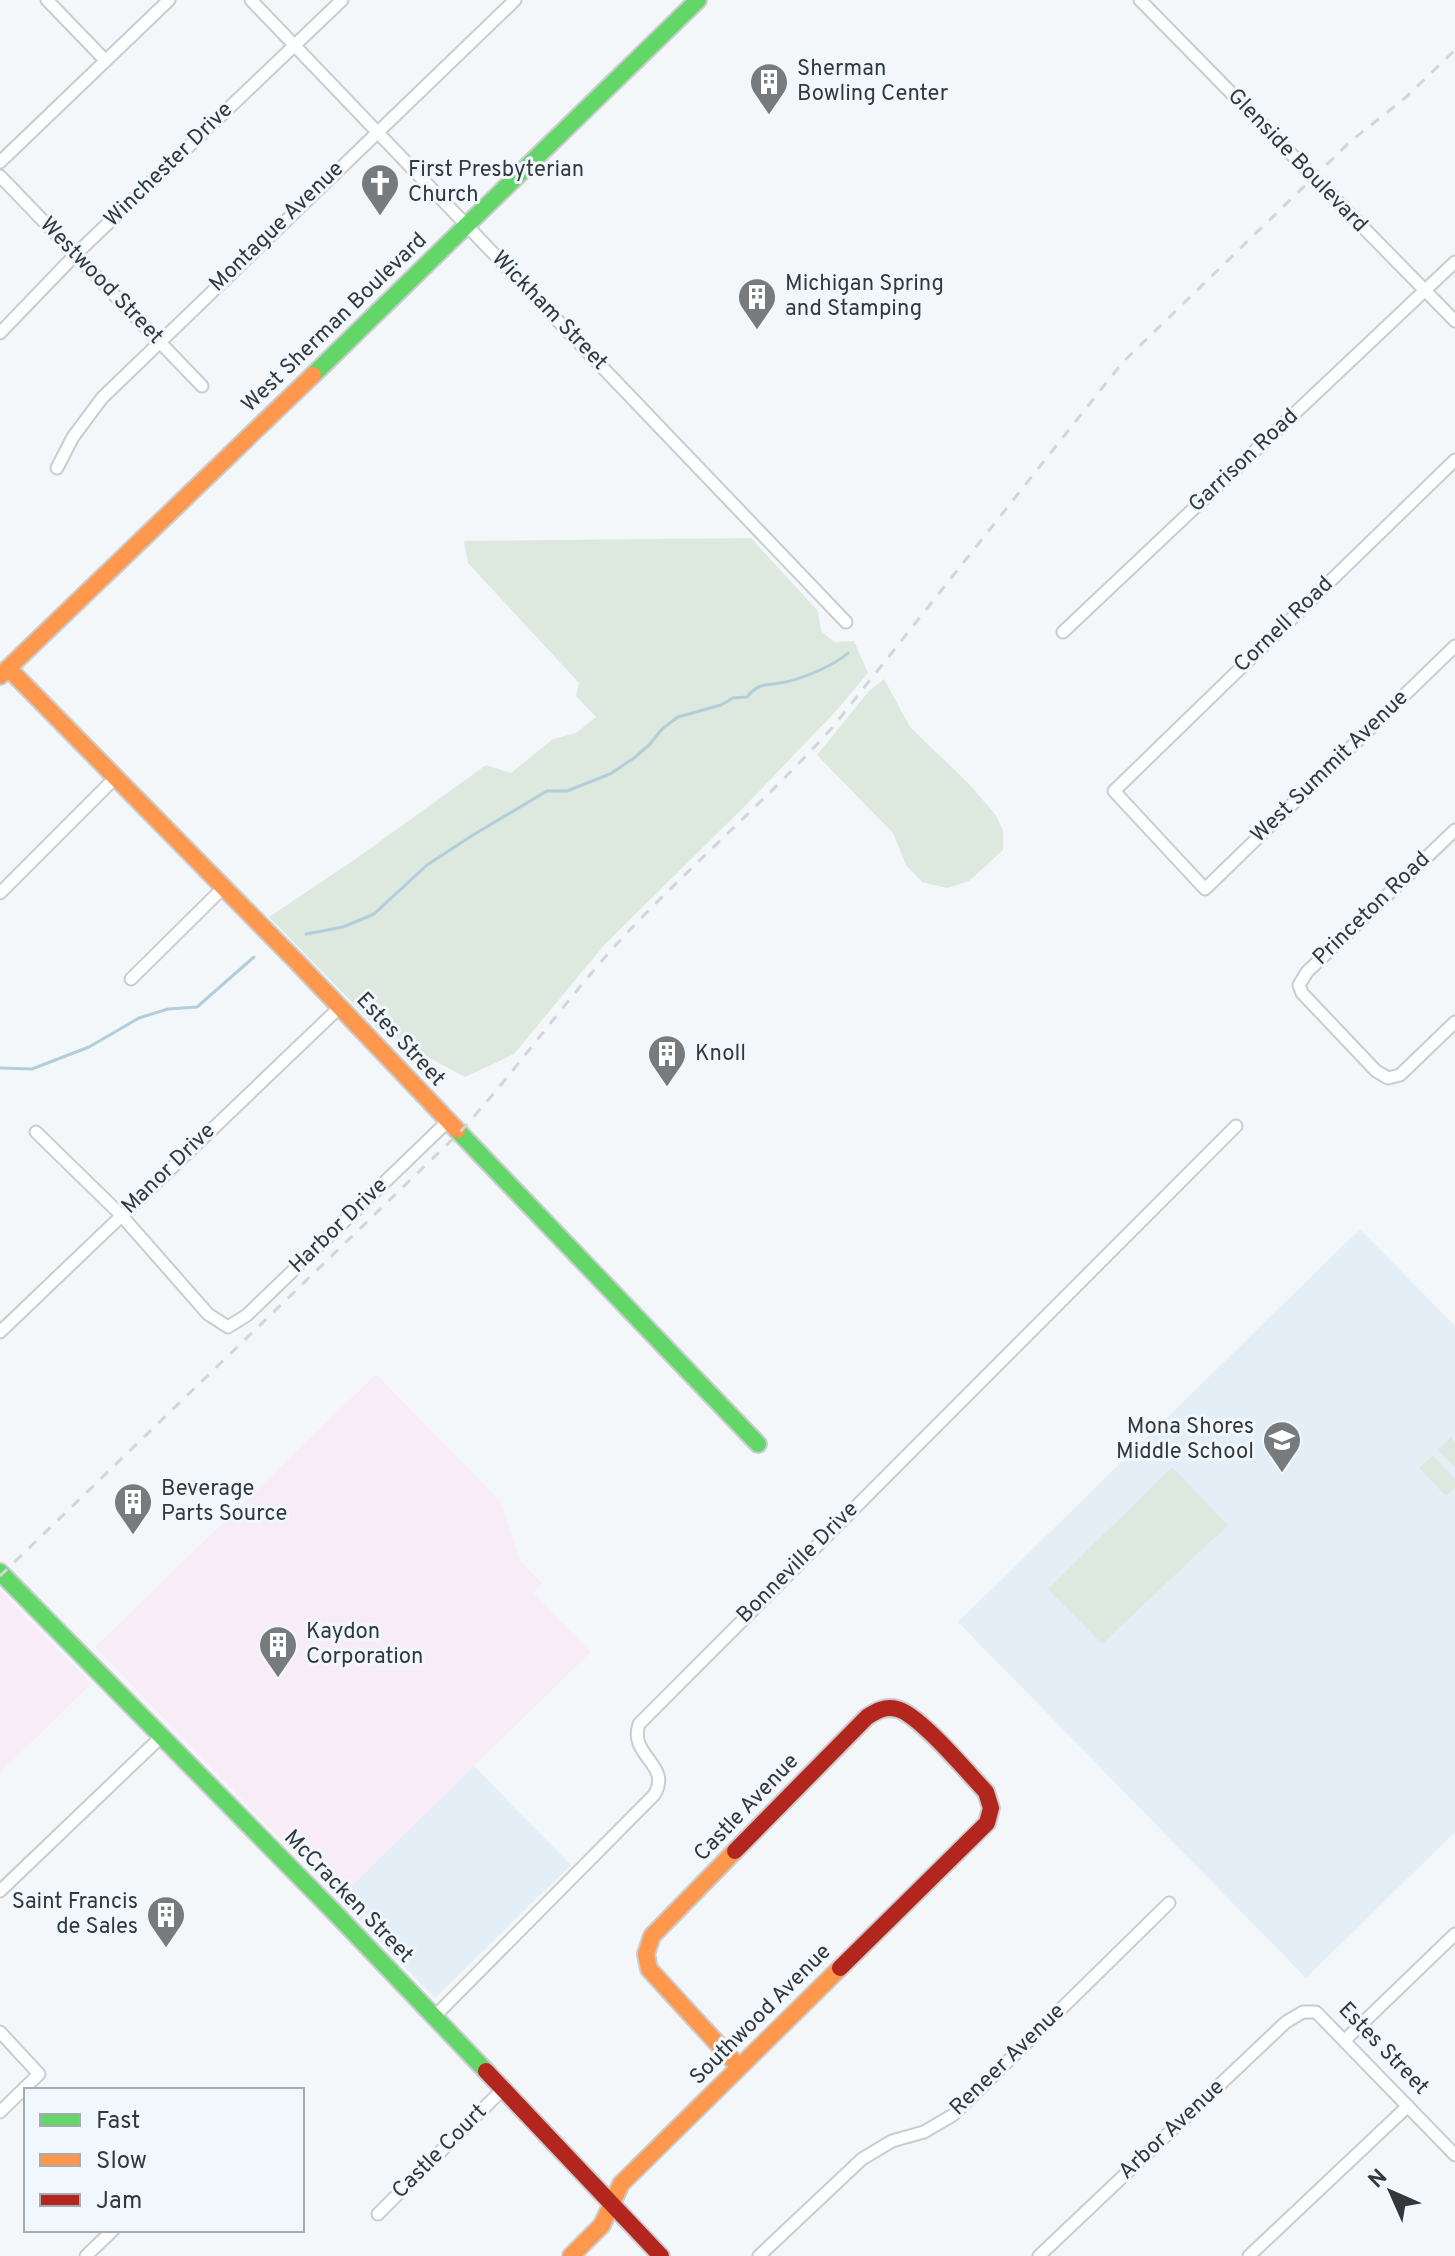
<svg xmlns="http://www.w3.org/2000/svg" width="1455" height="2256" font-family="Overpass,sans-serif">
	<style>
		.industrial { fill: #f8edf7 }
		.built { fill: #e4eef7 }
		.green { fill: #dde8de }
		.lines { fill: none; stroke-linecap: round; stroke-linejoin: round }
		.stream { stroke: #b2ceda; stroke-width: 3 }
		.street-casing { stroke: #cacdd0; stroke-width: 15 }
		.fast-casing { stroke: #cacdd0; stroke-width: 20 }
		.slow-casing { stroke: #cacdd0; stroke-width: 20 }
		.jam-casing { stroke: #cacdd0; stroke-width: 20 }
		.street { stroke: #fdfefe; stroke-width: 11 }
		.fast { stroke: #63d668; stroke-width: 16 }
		.slow { stroke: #ff974d; stroke-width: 16 }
		.jam { stroke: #b3261e; stroke-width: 16 }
		.rail { stroke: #d4d5d6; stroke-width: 3; stroke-dasharray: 10 10; stroke-linecap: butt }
		.labels { text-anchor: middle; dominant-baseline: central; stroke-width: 6; stroke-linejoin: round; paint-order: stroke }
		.poi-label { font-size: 22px; fill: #34383b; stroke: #f0f8fe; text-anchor: start }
		.street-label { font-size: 22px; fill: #34383b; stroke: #f0f8fe }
	</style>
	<rect width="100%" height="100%" fill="#f4f7fa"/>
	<path class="industrial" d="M376,1374L500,1501L521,1562L542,1583L533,1593L591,1652L338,1899L95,1647Z
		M0,1591L91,1684L0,1773Z"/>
	<path class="built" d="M1360,1229L1455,1326V1832L1306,1978L958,1622Z
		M474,1766L571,1865L435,1998L338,1899Z"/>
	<path class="green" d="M751,538L818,611L821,631L834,642L854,641L868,673L835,712L745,806L605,944L514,1054L465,1077L381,1032L269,917L357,858L486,765L511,773L553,739L576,733L596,717L576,696L579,683L468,563L464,541Z
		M884,679L910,727L968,783L995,814L1003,830V850L969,881L947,888L922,882L906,865L893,833L817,755L869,691Z
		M1451,1437L1455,1442V1468L1438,1450Z
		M1433,1456L1455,1479V1488L1446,1496L1419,1468Z
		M1172,1467L1228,1525L1102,1644L1048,1589Z"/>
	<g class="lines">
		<path class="stream" d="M306,934L343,927L374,914L427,865L473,835L547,791H567L610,774L634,758L649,745L663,728L678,717L721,705L733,698L747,697C760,681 768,686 786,682C804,678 835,665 848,653
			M0,1068L32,1069L89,1047L139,1018L168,1009L197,1007L254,957"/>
		<defs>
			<path id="street" d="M47,0L105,60
				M251,0L846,622
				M1140,0L1455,321
				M0,162L169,0
				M0,176L202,386
				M0,333L76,254L342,0
				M1455,460L1114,791L1205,889L1455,646
				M57,468L73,437L102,398L515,0
				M1063,632L1455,262
				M1455,830L1307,972L1299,985L1302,993L1376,1071L1388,1078L1400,1075L1455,1022
				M0,893L116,777
				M131,979L222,889
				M36,1132L121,1215L208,1314L228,1327L247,1315L447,1122
				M0,1332L340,1007
				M0,1891L162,1736
				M434,2017L654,1795C673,1765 628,1756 639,1724L1236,1126
				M0,2032L39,2074L0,2112
				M1344,2041L1455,1934
				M378,2214L502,2090
				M86,2256L113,2230
				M759,2256L862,2159L892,2141L924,2132L953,2115L1169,1903
				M1039,2256L1286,2022L1303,2012H1316L1320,2016L1455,2155
				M1249,2256L1408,2106"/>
			<path id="fast" d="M313,375L698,0
				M457,1130L758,1444
				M0,1572L339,1917L486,2071"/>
			<path id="slow" d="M8,668L296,961L457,1130
				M0,676L313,375
				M735,1851L652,1936L646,1954L649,1969L739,2067
				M571,2256L602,2225L621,2184L840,1968"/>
			<path id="jam" d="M735,1851L867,1717C876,1711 885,1706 897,1709C919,1714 968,1773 986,1792L991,1808L987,1823L840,1968
				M486,2071L661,2256"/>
		</defs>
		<use href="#street" class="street-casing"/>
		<use href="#fast" class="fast-casing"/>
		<use href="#slow" class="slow-casing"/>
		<use href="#jam" class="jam-casing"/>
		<use href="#street" class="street"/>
		<use href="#fast" class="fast"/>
		<use href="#slow" class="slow"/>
		<use href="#jam" class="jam"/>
		<path class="rail" d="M0,1576L459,1133C517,1070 566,999 624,936C691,865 766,801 832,728L1122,363L1351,141L1405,98L1455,50"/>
	</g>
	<defs>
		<symbol id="building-pin" viewBox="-11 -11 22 30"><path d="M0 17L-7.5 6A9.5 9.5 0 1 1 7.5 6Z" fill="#777b7e" stroke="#f0f8fe"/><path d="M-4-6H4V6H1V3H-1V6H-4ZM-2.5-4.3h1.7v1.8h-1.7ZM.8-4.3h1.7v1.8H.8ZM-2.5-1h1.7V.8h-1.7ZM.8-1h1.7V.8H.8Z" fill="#fff"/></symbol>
		<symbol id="church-pin" viewBox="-11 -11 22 30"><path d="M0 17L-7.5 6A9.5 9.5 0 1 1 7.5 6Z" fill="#777b7e" stroke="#f0f8fe"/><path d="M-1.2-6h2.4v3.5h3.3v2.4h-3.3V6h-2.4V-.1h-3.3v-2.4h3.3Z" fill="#fff"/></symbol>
		<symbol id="school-pin" viewBox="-11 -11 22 30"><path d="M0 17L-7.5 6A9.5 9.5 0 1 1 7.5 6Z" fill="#777b7e" stroke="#f0f8fe"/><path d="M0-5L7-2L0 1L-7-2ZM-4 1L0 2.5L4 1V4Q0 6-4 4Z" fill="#fff"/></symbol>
	</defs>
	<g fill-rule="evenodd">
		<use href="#building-pin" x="747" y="60" width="44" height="60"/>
		<use href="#church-pin" x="358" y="161" width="44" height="60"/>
		<use href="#building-pin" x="735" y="275" width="44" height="60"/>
		<use href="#building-pin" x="645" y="1032" width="44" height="60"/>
		<use href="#school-pin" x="1260" y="1418" width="44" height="60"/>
		<use href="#building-pin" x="111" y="1480" width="44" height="60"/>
		<use href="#building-pin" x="256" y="1623" width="44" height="60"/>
		<use href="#building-pin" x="144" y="1893" width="44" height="60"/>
	</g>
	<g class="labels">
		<g class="poi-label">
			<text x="797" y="69">Sherman<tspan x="797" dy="25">Bowling Center</tspan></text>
			<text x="408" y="170">First Presbyterian<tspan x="408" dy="25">Church</tspan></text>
			<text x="785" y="284">Michigan Spring<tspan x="785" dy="25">and Stamping</tspan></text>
			<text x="695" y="1054">Knoll</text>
			<text x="1254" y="1427" text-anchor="end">Mona Shores<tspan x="1254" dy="25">Middle School</tspan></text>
			<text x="161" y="1489">Beverage<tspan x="161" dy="25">Parts Source</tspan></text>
			<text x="306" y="1632">Kaydon<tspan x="306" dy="25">Corporation</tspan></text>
			<text x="138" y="1902" text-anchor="end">Saint Francis<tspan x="138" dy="25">de Sales</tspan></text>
		</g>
		<g class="street-label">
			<text transform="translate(1297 161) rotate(46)">Glenside Boulevard</text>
			<text transform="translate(169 165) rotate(-44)">Winchester Drive</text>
			<text transform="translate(277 227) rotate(-44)">Montague Avenue</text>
			<text transform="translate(101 281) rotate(46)">Westwood Street</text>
			<text transform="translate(549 311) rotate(46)">Wickham Street</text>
			<text transform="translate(335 323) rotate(-44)">West Sherman Boulevard</text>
			<text transform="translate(1244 461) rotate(-43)">Garrison Road</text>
			<text transform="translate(1284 625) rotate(-44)">Cornell Road</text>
			<text transform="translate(1330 767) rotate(-44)">West Summit Avenue</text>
			<text transform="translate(1372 909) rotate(-44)">Princeton Road</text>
			<text transform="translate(400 1040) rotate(47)">Estes Street</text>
			<text transform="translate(169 1169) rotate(-44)">Manor Drive</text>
			<text transform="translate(339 1226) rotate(-44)">Harbor Drive</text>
			<text transform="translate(798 1563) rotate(-45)">Bonneville Drive</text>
			<text transform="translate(747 1808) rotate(-46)">Castle Avenue</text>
			<text transform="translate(348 1897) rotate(46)">McCracken Street</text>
			<text transform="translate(761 2015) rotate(-45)">Southwood Avenue</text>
			<text transform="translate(1383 2049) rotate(46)">Estes Street</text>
			<text transform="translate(1008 2060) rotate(-44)">Reneer Avenue</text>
			<text transform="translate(1172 2130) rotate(-43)">Arbor Avenue</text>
			<text transform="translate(440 2152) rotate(-45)">Castle Court</text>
		</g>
	</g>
	<rect x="24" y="2088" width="280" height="144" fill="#f0f8fe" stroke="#a5abb0" stroke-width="2"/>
	<rect x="40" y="2114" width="40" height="12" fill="#63d668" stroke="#a5abb0" stroke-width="2"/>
	<text x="96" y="2128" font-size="24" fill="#34383b">Fast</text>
	<rect x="40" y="2154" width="40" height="12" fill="#ff974d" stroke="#a5abb0" stroke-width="2"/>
	<text x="96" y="2168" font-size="24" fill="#34383b">Slow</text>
	<rect x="40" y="2194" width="40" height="12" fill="#b3261e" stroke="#a5abb0" stroke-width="2"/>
	<text x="96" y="2208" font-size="24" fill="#34383b">Jam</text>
	<g transform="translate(1391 2192) rotate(315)" stroke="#f0f8fe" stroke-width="6" paint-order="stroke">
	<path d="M0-6L14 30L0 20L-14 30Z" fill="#34383b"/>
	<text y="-12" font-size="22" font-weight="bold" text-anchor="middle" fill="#34383b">N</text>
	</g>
</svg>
